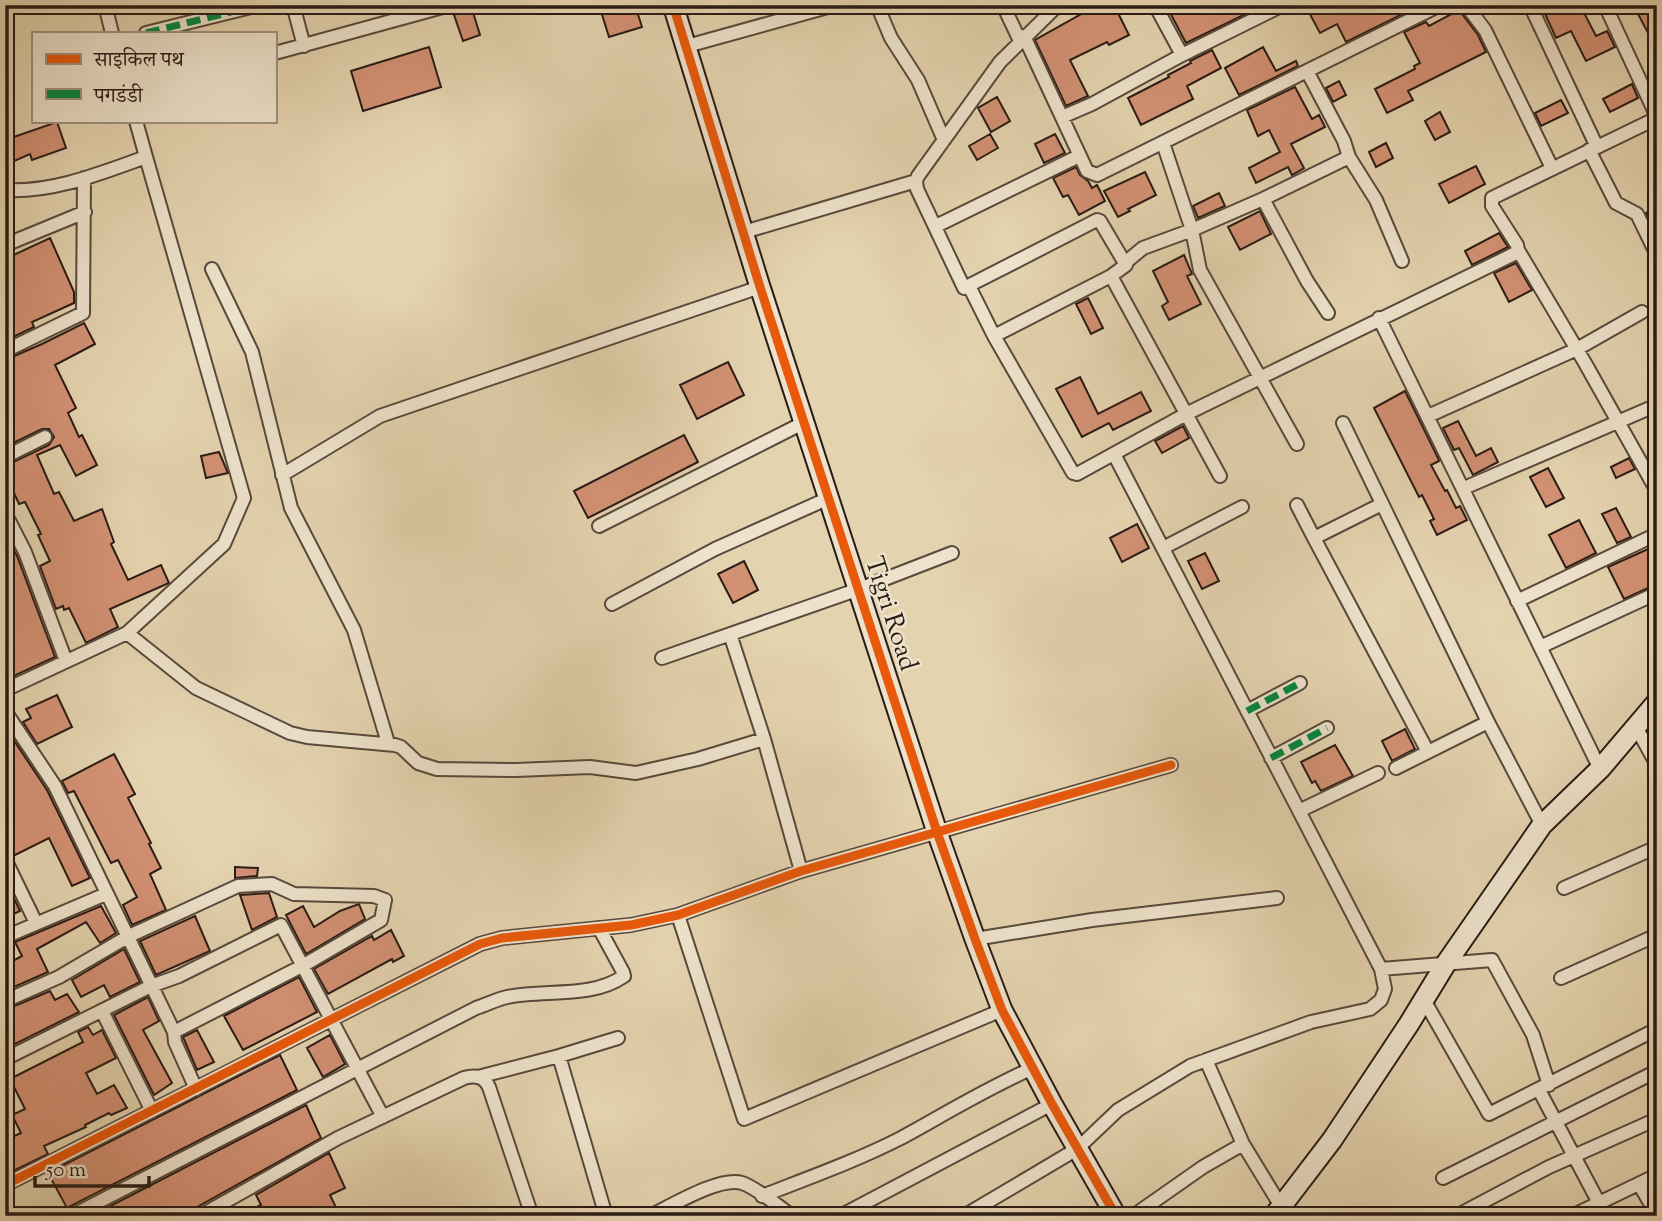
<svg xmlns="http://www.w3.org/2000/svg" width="1662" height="1221" font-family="'Sorts Mill Goudy','Noto Serif Devanagari',serif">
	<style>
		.building { fill: #d39174; stroke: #291b15; stroke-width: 2 }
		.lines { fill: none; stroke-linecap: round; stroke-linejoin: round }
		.street-casing { stroke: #58493c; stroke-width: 16 }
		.secondary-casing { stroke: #291b15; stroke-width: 23 }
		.street { stroke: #ede2cb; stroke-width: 12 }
		.secondary { stroke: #ede2cb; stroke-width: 19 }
		.quiet { stroke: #00873e; stroke-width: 7; stroke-dasharray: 14 7; stroke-linecap: butt }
		.cycleway-casing { stroke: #ede2cb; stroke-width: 13 }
		.cycleway { stroke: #e8590c; stroke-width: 9 }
		.labels { text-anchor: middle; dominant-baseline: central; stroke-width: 5; stroke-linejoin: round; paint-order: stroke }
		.street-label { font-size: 26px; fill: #291b15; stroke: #ede2cb }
	</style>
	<rect width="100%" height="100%" fill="#e4d3af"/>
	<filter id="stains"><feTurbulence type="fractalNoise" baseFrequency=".00286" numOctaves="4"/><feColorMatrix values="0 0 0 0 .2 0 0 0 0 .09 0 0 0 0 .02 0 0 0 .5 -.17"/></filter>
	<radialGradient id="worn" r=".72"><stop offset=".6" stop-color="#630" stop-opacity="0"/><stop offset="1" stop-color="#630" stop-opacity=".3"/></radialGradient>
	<path class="building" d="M599,5H635L642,27L609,37Z
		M1088,5H1114L1129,35L1109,45L1107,42L1070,60L1088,96L1066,106L1035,40L1090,9Z
		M1166,5H1199L1204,14L1220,5H1244L1248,13L1186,43Z
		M1305,5H1416L1417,7L1346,42L1337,24L1320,33Z
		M1541,5H1580L1596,36L1607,31L1615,47L1586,61L1571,31L1556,38Z
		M1649,5H1657V50L1637,12Z
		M472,9L480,35L463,41L454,15Z
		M1459,10L1478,35L1486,52L1408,91L1413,100L1387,113L1375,89L1415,69L1414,66L1420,63L1404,32L1426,22L1429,26Z
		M429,47L441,87L363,111L351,71Z
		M1263,47L1276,71L1296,61L1298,66L1239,95L1225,68Z
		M1212,50L1221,68L1187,86L1193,99L1141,125L1128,98L1169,77L1168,75L1191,63L1190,61Z
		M1339,81L1346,95L1333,102L1326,88Z
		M1632,84L1638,98L1610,112L1603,99Z
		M1295,87L1312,119L1319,115L1325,127L1291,144L1304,168L1292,175L1288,167L1256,183L1249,168L1280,152L1269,130L1258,136L1247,110Z
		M997,97L1010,121L991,132L978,108Z
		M1561,100L1568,113L1541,126L1535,113Z
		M1440,112L1450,132L1435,140L1425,121Z
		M57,122L66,148L32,160L30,154L5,165V140Z
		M990,134L998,148L977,160L969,146Z
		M1055,134L1065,153L1044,163L1035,144Z
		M1386,143L1393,158L1376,167L1369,152Z
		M1476,166L1485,184L1449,203L1439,184Z
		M1076,167L1080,175L1088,181L1092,188L1097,185L1105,201L1079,215L1068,195L1063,197L1053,178Z
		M1145,172L1156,195L1128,209L1130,211L1118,217L1104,191Z
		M1219,193L1225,206L1198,218L1193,206Z
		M1657,208V235L1646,213Z
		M1260,211L1271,234L1240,250L1228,227Z
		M1499,233L1508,247L1472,265L1465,251Z
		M50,238L74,292V303L32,322L34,327L5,341V259Z
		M1184,255L1192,274L1187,276L1201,304L1169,320L1162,306L1168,302L1153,271Z
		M1516,263L1532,290L1509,302L1494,273Z
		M1088,298L1103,328L1091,334L1076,304Z
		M84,323L95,344L55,365L76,408L68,413L79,437L82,435L97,465L76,476L60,445L37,455L54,494L59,492L74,521L102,509L114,542L111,544L128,580L161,565L169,583L110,609L118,627L86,643L69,608L64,610L63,606L56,609L40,566L50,561L38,535L41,534L25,502L19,504L5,473V466L49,445L54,437L49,429H42L5,447V360L42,344Z
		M728,362L744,395L697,419L680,385Z
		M1080,377L1098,414L1141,392L1151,411L1113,430L1109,423L1082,437L1056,389Z
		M1405,391L1438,458L1439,461L1431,465L1445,491L1447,490L1456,508L1460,506L1467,520L1437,535L1430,521L1434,519L1422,495L1419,497L1374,408Z
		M1458,421L1476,456L1491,448L1498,462L1473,475L1459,448L1454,450L1443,428Z
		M1183,426L1189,438L1162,453L1155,441Z
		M684,435L698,462L588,518L574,491Z
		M219,452L228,473L206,478L201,456Z
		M1629,458L1635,469L1616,478L1611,467Z
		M1548,468L1564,498L1546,507L1530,477Z
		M1616,508L1631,537L1617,543L1602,514Z
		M1579,520L1596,553L1566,568L1549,535Z
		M1137,524L1149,548L1122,562L1110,538Z
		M5,533L17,556L55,657L5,680Z
		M1657,545V584L1624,599L1608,567Z
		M1205,553L1219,581L1202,589L1188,561Z
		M744,561L758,590L733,603L718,574Z
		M57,695L72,727L37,744L23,722L31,718L26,709Z
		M1405,729L1415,749L1392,761L1382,741Z
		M7,730L47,790L90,878L72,886L49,838L13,856L5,850V731Z
		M1335,745L1353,776L1321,791L1315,781L1312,783L1301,762Z
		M114,754L135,794L128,798L151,843L149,844L161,868L150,874L166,910L132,925L123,905L137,897L118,860L111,863L74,791L68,793L62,781Z
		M235,867L258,868L257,876L235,878Z
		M269,893L277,917L252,930L240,895Z
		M12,894L20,911L5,918V898Z
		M359,904L365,919L306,954L286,915L303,906L314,927L340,911Z
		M101,906L116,933L100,943L86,922L37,949L48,972L5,991V965L22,956L15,942Z
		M195,916L210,951L156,975L140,941Z
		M391,930L404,956L393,962L392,959L328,994L314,969L372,936L374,940Z
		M124,949L140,982L110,997L104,985L81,997L72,980Z
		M299,977L317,1012L243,1050L224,1016Z
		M50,991L55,1000L67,994L79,1012L5,1049V1010Z
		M148,997L159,1021L143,1030L172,1083L154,1095L114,1015Z
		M88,1027L93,1035L102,1030L116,1058L86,1073L97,1094L114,1085L127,1108L111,1115L109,1113L85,1125L86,1127L44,1146L48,1154L5,1175V1140L21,1133L12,1115L25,1109L10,1079L83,1042L78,1032Z
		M197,1030L214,1062L197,1070L183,1037Z
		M330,1035L345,1064L323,1077L307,1048Z
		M280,1055L297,1090L67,1208L48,1173Z
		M306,1105L321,1138L181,1216H91Z
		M329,1153L345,1188L330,1195L340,1216H312L309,1211L300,1216H238L261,1205L256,1195Z"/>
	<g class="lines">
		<defs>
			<path id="street" d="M105,5L112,33
				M293,5L304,46
				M877,5L891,38L918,80L944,140
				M1003,5L1020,41
				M1155,5L1182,55
				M1466,5L1485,30L1552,168
				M1530,5L1597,147
				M1605,5L1657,117
				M146,33L259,5
				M1024,36L1087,171L1097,175L1440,5
				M687,46L835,5
				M275,53L450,5
				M1307,71L1344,141L1349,157L1376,200L1402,261
				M1062,117L1092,104L1182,55L1283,5
				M1163,143L1192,230L1200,270L1297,444
				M1589,150L1616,203L1637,214L1657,255
				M5,190C53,193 101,173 146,157L136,121
				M1263,199L1307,281L1328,313
				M936,226L1079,156
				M744,232L916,181
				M5,245L85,212
				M1518,250L1585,363L1657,491
				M1126,262L1143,248L1192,230L1263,199L1349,157
				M212,269L252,352L291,508L354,630L388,743
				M1111,276L1220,476
				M969,286L994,336L1073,473L1077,474L1188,413L1514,254L1518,250L1517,245L1492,206V198L1657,118
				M1379,318L1600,769
				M994,336L1111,276L1126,265L1100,221L1097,220L964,288L917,189L916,181L918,176L1000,62L1058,5
				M5,351L83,313L84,178
				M1428,416L1577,349L1642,312
				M1343,423L1488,722L1542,825
				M1114,454L1381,969L1492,960L1533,1035L1549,1085
				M5,457L45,437
				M282,475L380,416L760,287
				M1464,488L1657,405
				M1382,504L1314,538L1428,752
				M1297,505L1314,538
				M5,513L25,552L66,661
				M599,526L805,422
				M1163,548L1242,507
				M1517,601L1657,534
				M612,604L715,549L829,498
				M127,633L196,688L290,733L307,737L395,745L401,747L418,763L437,769L516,770L590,767L636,773L698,759L764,739
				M730,634L764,739L801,871
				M1540,647L1657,593
				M662,658L859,589L952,553
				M5,690L127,633L224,544L244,498L146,157
				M5,711L55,786L174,1032L175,1042L196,1089
				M1247,711L1300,683
				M1636,727L1657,765
				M1271,758L1327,728
				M1396,768L1488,722
				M1299,811L1378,773
				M5,859L36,923
				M1564,888L1657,847
				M678,915L744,1119L1002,1010
				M5,937L106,894
				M975,939L1092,920L1277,898
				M1561,978L1657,935
				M1424,1000L1489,1114L1657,1029
				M5,1001L59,977L129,936L238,886L272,884L294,894L374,896L385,900L381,920L304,965L174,1032
				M102,1011L152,1111
				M559,1056L606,1216
				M5,1059L151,986L179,976L281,925L383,1117
				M1206,1060L1243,1144L1287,1216
				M478,1077L559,1056L618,1038
				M1539,1090L1599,1203
				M1443,1178L1657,1071
				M1639,1184L1657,1215
				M5,1185L480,944L502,938L631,925L678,915L801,871L1171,765
				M762,1196C808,1178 856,1161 901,1138C945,1114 987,1088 1033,1068
				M5,1205L11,1216
				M1460,1214L1549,1167L1657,1119
				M71,1216L476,1008C486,1005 497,999 507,997C545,989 591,999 624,976L623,972L599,928
				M200,1216L338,1138L464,1078C475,1075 484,1076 489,1087L532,1216
				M650,1216C671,1206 720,1176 742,1183C757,1188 778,1206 792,1216
				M840,1216L1052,1104
				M964,1216L1077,1149L1118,1110L1190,1066L1311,1022L1370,1009L1381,1000L1385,989L1381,969
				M1133,1216L1203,1167L1243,1144
				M1572,1216L1657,1175"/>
			<path id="secondary" d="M673,5L760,287L937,832L975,939L1002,1010L1052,1104L1116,1216
				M1274,1216L1332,1140L1409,1024L1445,965L1542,825L1600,769L1657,702"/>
		</defs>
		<use href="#street" class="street-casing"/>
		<use href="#secondary" class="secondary-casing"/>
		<use href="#street" class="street"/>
		<use href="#secondary" class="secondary"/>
		<path class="quiet" d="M146,33L259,5
			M1247,711L1300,683
			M1271,758L1327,728"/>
		<defs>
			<path id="cycleway" d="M673,5L760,287L937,832L975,939L1002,1010L1052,1104L1116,1216
				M5,1185L480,944L502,938L631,925L678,915L801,871L1171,765"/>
		</defs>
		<use href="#cycleway" class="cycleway-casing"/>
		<use href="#cycleway" class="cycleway"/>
	</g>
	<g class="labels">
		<g class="street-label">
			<text transform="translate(890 614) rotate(72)">Tigri Road</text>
		</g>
	</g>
	<rect width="1662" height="1221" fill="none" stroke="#e4d3af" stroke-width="28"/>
	<rect x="7" y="7" width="1648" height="1207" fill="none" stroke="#291b15" stroke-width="3.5"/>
	<rect x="14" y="14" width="1634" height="1193" fill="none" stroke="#291b15" stroke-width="2"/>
	<rect x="32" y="32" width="245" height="91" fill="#ede2cb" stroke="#9f9282" stroke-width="2"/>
	<rect x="46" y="54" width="35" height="10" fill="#e8590c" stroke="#9f9282" stroke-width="2"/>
	<text x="94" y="66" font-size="21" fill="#291b15">साइकिल पथ</text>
	<rect x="46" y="89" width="35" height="10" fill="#00873e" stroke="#9f9282" stroke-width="2"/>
	<text x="94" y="102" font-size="21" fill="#291b15">पगडंडी</text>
	<path d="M35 1176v10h114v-10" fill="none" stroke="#291b15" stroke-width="3.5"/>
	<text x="46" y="1176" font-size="21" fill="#291b15" stroke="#ede2cb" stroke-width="5" paint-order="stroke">50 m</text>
	<rect width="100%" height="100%" filter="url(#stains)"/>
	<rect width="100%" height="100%" fill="url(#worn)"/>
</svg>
